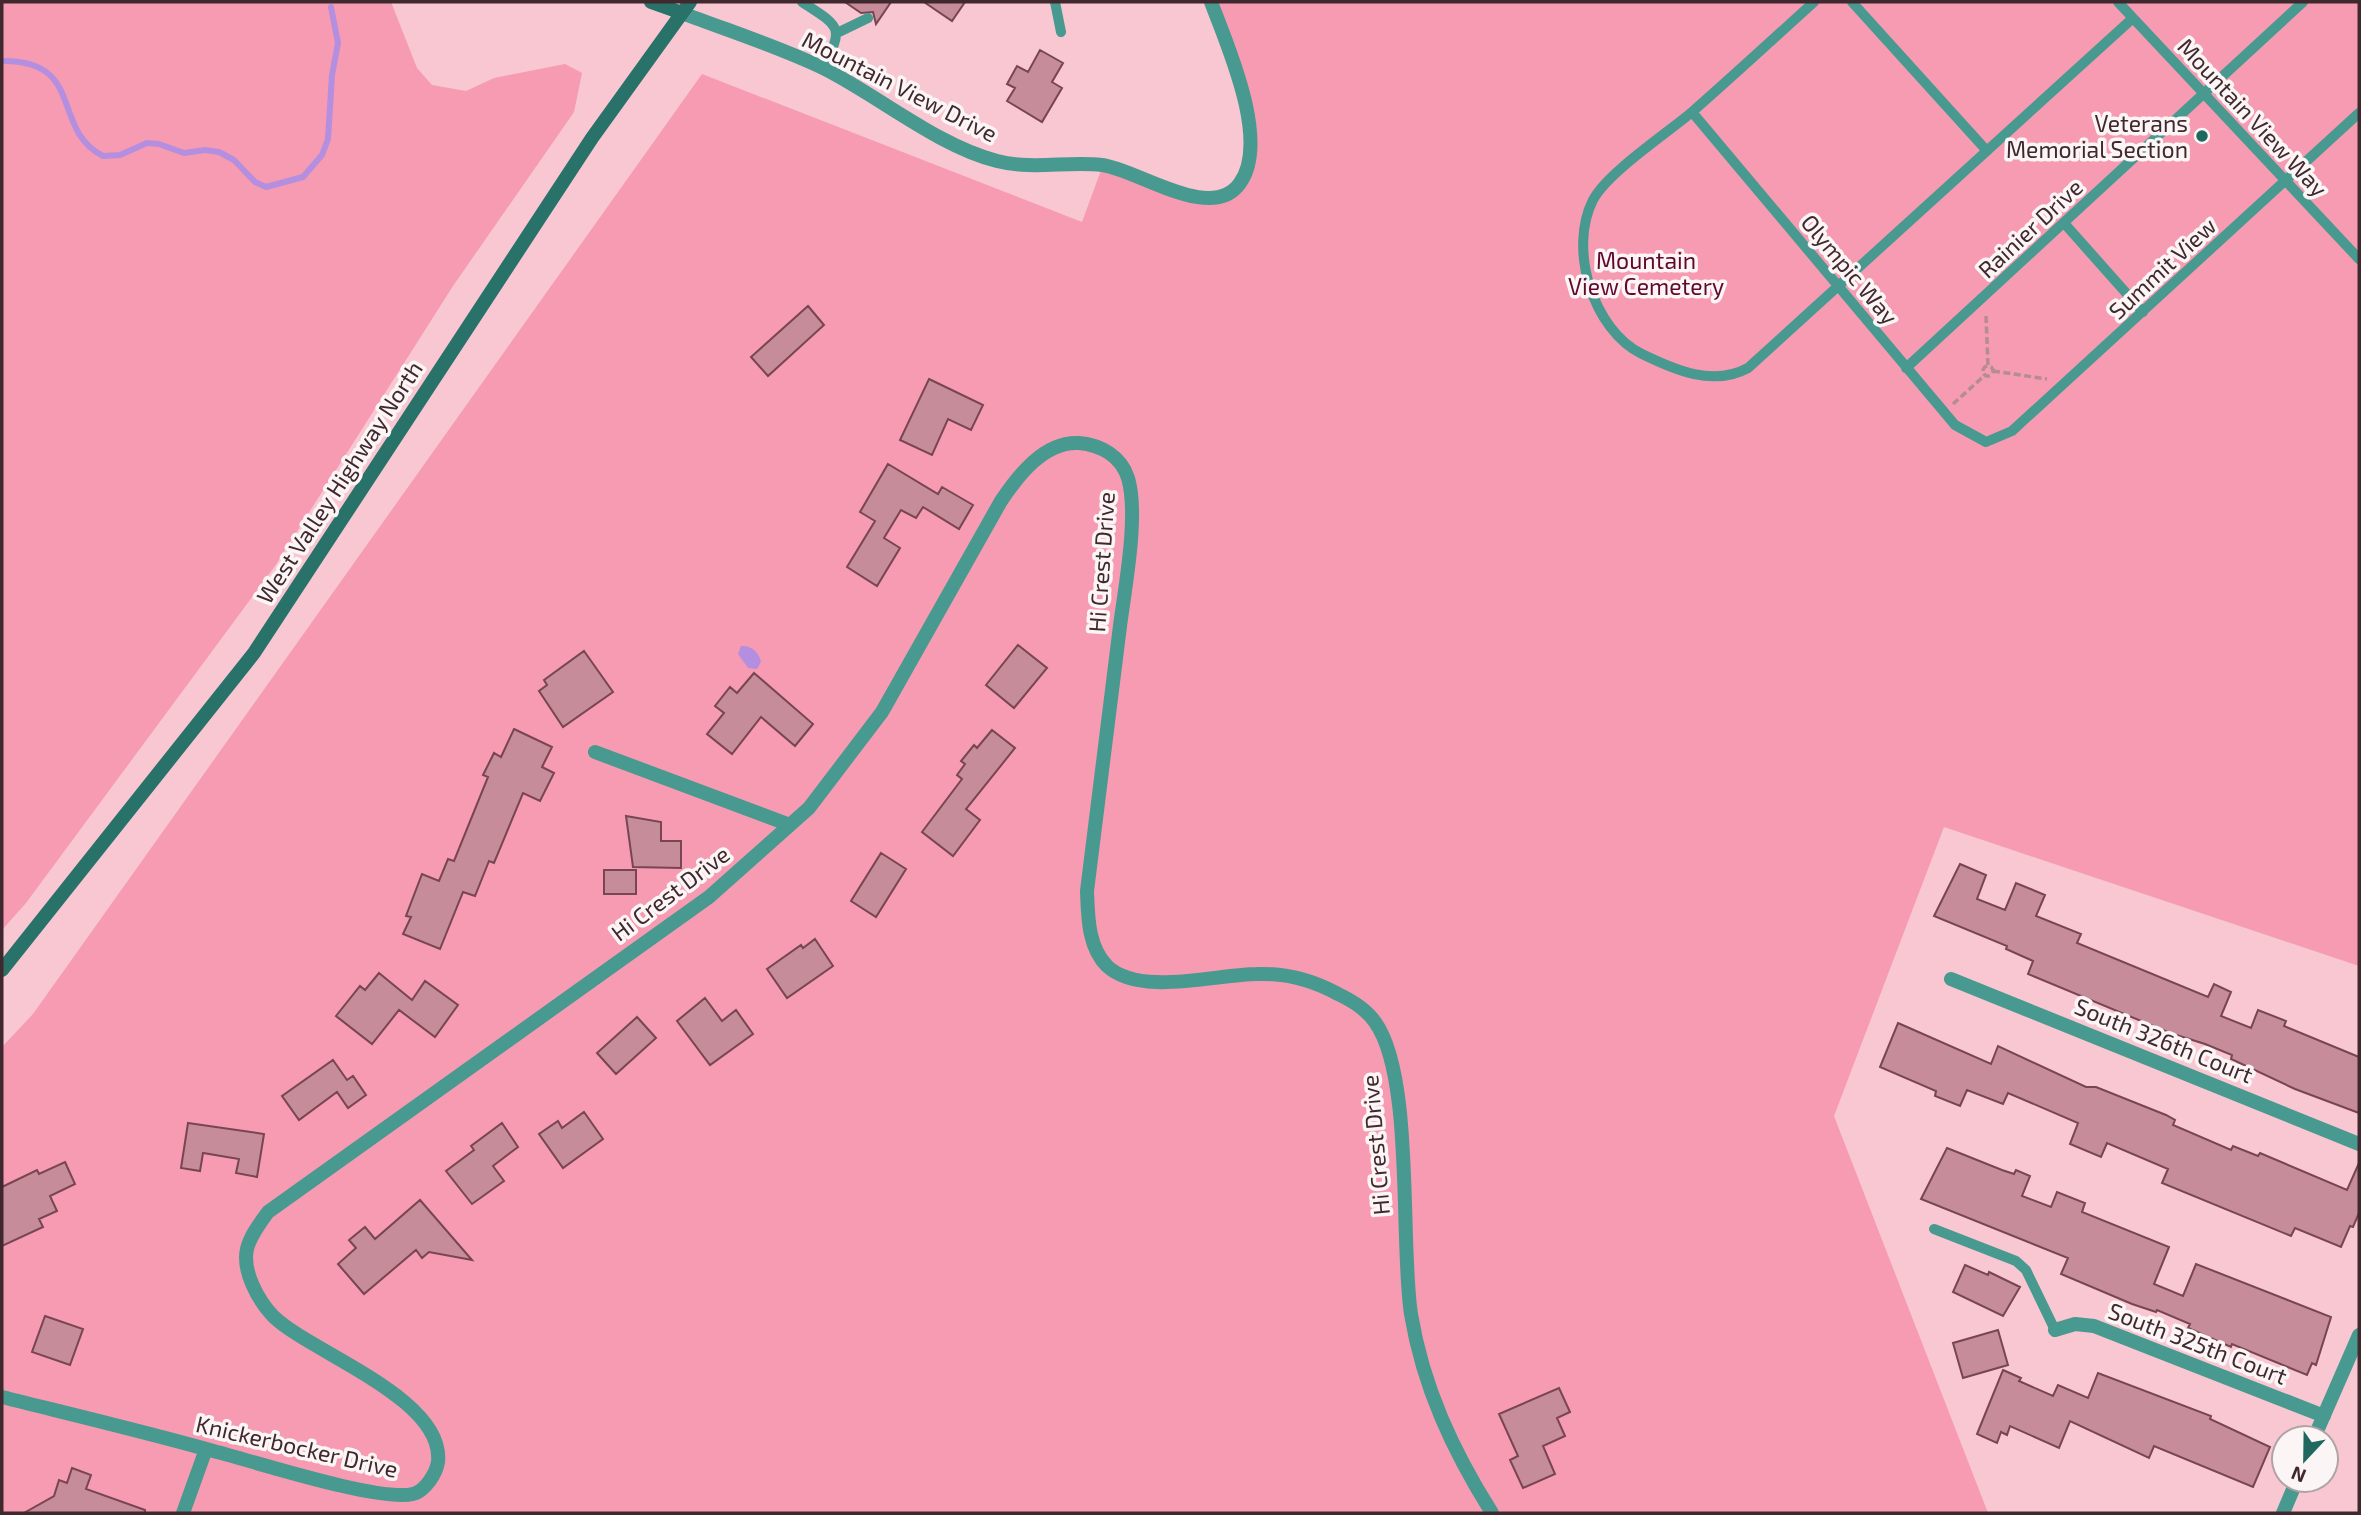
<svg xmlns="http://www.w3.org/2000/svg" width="2361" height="1515" font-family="'Exo 2',sans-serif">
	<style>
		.green { fill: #f69bb1 }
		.water { fill: #b48fdf }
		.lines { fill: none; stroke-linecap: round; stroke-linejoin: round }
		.stream { stroke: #b48fdf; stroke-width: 6 }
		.building { fill: #c68c99; stroke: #784552; stroke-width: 2 }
		.path { stroke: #b38c94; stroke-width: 3.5; stroke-dasharray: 7 3.5; stroke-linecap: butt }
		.service { stroke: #48998f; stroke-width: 10 }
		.minor { stroke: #48998f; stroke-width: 14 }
		.tertiary { stroke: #48998f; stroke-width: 14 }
		.secondary { stroke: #287269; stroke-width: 14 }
		.poi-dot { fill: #1e685f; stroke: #fbf5f6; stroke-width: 2.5 }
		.labels { text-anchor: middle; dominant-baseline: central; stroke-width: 7; stroke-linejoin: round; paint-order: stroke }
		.street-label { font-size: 23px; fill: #40292e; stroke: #fbf5f6 }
		.poi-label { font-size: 23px; fill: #40292e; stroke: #fbf5f6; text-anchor: end }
		.park-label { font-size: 23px; fill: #61092c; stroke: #fbf5f6 }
	</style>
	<rect width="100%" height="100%" fill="#f8c7d1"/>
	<path class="green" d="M2,2H391L417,68L432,85L466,91L494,78L565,64L582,73L574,112L453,286L275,566L26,903L2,930Z
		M1211,2H2359V966L1944,827L1834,1116L1988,1513H2V1047L33,1014L702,74L1082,222L1103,165L1171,191L1228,194L1252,147Z"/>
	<path class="water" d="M741,646C751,645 759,652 761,662L757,669L748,668L738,654Z"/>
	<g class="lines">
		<path class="stream" d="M2,61C86,60 50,129 103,156L120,155L147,143L159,144L184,153L205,150L219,152L234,160L255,182L266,187L303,177L322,155L328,139L332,75L338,43L331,7"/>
	</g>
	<path class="building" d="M845,2H891L876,24L873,12L861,13Z
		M924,2H965L952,21Z
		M1040,50L1063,63L1052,82L1062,88L1042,122L1007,101L1015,88L1007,84L1017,66L1028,72Z
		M808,306L824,325L768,376L751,357Z
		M929,379L983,405L971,430L948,419L932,455L900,440Z
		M888,464L938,494L942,487L973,505L959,529L923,507L916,518L901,510L884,538L900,548L877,586L847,567L875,521L860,512Z
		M1018,645L1047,668L1014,708L986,685Z
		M584,651L613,692L563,727L539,691L547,685L544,680Z
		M754,673L813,724L795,746L761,717L732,754L707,734L724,713L715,706L730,687L737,693Z
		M514,729L552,747L542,767L554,773L540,801L523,793L494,863L489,861L475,896L463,892L440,949L403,934L411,917L406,916L422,874L439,881L448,859L454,861L488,777L483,775L494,753L501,757Z
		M992,730L1015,748L966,809L980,820L953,856L922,832L962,779L957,775L965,764L961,761L974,745L977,748Z
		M626,816L661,822V841H681V868L633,867Z
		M881,853L906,869L876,917L851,901Z
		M1960,864L1986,875L1977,899L2005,910L2016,883L2045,895L2036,916L2081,934L2077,943L2208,997L2214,984L2231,992L2221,1016L2251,1028L2258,1010L2286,1021L2284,1026L2359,1057V1113L2295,1089L2231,1059L2232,1055L2205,1044L2170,1033L2028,974L2033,961L2006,949L2007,946L1934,916Z
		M604,870H636V894H604Z
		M815,939L833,966L787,998L767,969L801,945L803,948Z
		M379,973L412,1000L425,981L458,1005L435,1037L399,1010L372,1044L336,1016L360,986L365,990Z
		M705,998L722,1021L736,1010L753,1034L710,1065L677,1021Z
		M637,1017L656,1038L616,1074L597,1053Z
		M1898,1023L1991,1064L1998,1046L2086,1087H2096L2166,1115L2175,1120L2173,1125L2231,1150L2233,1146L2258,1156L2260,1153L2347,1190L2359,1163V1213L2353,1227L2350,1226L2341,1247L2295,1228L2291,1236L2162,1183L2168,1169L2107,1143L2101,1157L2070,1144L2078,1123L2008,1093L2003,1104L1967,1090L1960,1106L1935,1096L1936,1091L1880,1067Z
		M333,1060L347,1080L353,1076L366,1095L348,1108L337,1092L299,1120L282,1096Z
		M584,1112L603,1139L563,1168L539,1134L558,1121L562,1128Z
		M188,1123L264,1134L257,1177L236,1173L239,1159L203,1153L200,1171L181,1168Z
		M502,1123L518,1147L493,1166L504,1181L472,1204L446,1171L474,1150L471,1146Z
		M1947,1148L2002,1170L2014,1174L2016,1170L2030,1176L2022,1196L2051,1207L2057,1192L2085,1203L2082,1212L2169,1247L2154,1284L2183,1296L2196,1264L2331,1317L2316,1365L2312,1363L2307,1375L2232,1344L2231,1347L2188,1328L2190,1324L2157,1310L2156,1312L2132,1304L2061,1274L2068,1258L1921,1199Z
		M65,1162L75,1184L50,1196L57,1211L39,1219L43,1227L2,1246V1187L37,1170L39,1174Z
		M420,1200L472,1260L429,1252L422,1258L416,1250L364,1294L338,1264L356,1248L349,1240L365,1227L375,1239Z
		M1965,1265L1988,1275L1989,1272L2020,1287L2003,1316L1953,1292Z
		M45,1316L83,1329L70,1365L32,1352Z
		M1998,1330L2008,1365L1963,1378L1953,1343Z
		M2003,1370L2021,1378L2019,1381L2053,1396L2058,1385L2088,1398L2098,1373L2211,1416L2210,1419L2270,1447L2253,1487L2154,1446L2149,1458L2070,1421L2059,1448L2010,1426L2007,1435L2001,1432L1997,1443L1977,1434Z
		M1559,1388L1570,1412L1557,1418L1565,1436L1543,1446L1555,1474L1523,1488L1510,1460L1518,1456L1499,1414Z
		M72,1468L91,1475L86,1489L145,1510V1513H24L54,1496L59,1480L67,1483Z"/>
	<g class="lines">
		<path class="path" d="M1986,316L1988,366
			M1983 371a5 5 0 1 1 10 0a5 5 0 1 1-10 0Z
			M1993,371L2047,379
			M1953,404L1985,375"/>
		<path class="service" d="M802,2C839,26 846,27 822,68
			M1055,2L1061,32
			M1814,2C1773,39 1733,76 1692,112C1666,134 1607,173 1593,200C1568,249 1593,330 1642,354C1675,370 1713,387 1748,368L2133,18
			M1852,2L1987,151
			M2118,2L2359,259
			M837,33L868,18
			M1692,112L1955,425L1986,442L2012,431L2359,113
			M2064,223L2143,312
			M1906,368L2303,2
			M1934,1229L2016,1261L2026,1270L2055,1330"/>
		<path class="minor" d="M595,752L790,825
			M1951,979L2359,1144
			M2055,1330L2075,1324L2094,1326L2324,1416
			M2,1397C74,1415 146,1432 217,1452C256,1462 379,1502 413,1494C425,1491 436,1474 438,1462C445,1398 309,1352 273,1316C258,1300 242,1271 247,1249C250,1236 260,1223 268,1212L709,897L809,808L882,712L1001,501C1018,476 1044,441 1079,443C1101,445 1121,456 1128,478C1139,515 1125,587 1120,626C1109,715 1098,803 1087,891C1088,917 1088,947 1107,966C1140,997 1217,974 1257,974C1285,973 1314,981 1338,994C1353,1001 1366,1009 1375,1022C1414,1076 1400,1243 1411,1314C1423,1387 1453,1451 1492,1513
			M2314,1438L2359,1335
			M183,1513L206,1449
			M2283,1513L2297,1480"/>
		<path class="tertiary" d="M682,13C729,31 780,47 825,69C880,97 938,146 997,161C1033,170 1067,161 1102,165C1137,169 1212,224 1240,183C1270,141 1228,47 1211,2"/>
		<path class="secondary" d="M651,2L682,13
			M2,970L254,653L592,138L690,2"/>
	</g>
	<circle class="poi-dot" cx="2202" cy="136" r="7"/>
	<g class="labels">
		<g class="street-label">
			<text transform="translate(900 86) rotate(27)">Mountain View Drive</text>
			<text transform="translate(2253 117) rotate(47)">Mountain View Way</text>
			<text transform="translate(2030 228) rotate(-43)">Rainier Drive</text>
			<text transform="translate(2162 268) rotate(-43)">Summit View</text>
			<text transform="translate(1850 269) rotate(50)">Olympic Way</text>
			<text transform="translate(339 482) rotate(-57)">West Valley Highway North</text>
			<text transform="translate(1101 562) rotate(-86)">Hi Crest Drive</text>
			<text transform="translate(670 893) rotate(-37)">Hi Crest Drive</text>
			<text transform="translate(2164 1040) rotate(22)">South 326th Court</text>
			<text transform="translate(1375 1145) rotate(-95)">Hi Crest Drive</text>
			<text transform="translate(2198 1343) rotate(21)">South 325th Court</text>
			<text transform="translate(297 1446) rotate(13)">Knickerbocker Drive</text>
		</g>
		<g class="poi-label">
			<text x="2188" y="123">Veterans<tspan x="2188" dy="26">Memorial Section</tspan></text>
		</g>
		<g class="park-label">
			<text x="1646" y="260">Mountain<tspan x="1646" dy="26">View Cemetery</tspan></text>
		</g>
	</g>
	<rect width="2361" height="1515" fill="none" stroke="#40292e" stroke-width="7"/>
	<g transform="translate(2305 1459) rotate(202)"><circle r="33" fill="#fbf5f6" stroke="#b0a3a6" stroke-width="2"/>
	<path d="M0-5L12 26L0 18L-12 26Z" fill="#1e685f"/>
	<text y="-10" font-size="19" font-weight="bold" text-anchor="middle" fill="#40292e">N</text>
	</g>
</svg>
